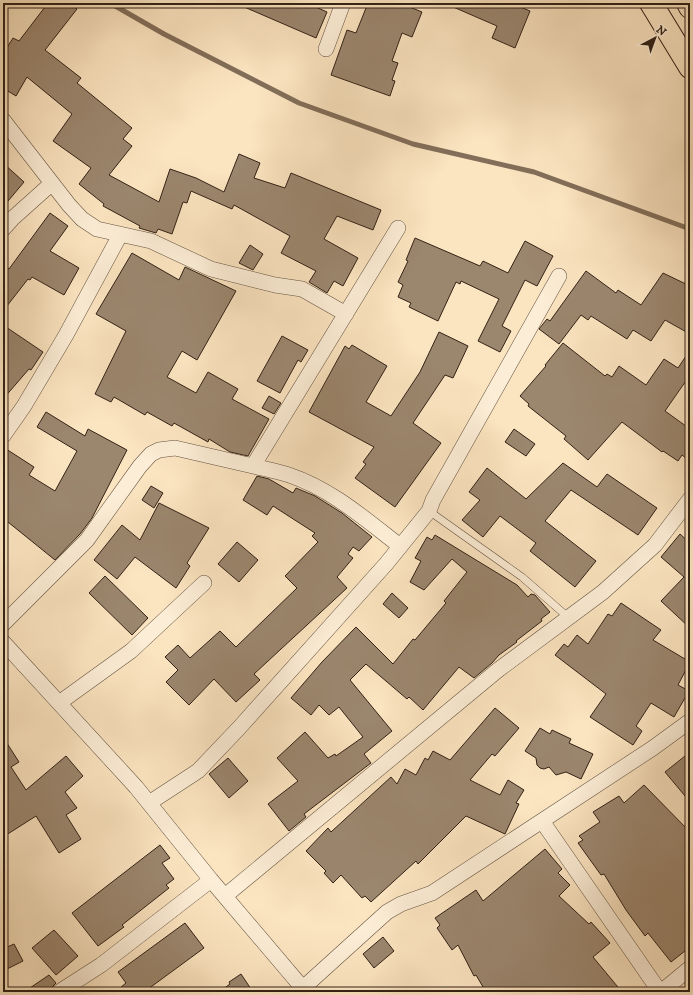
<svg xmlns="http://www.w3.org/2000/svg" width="693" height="995" font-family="'IM FELL DW Pica',serif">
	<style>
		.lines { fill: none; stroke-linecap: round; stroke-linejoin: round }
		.stream { stroke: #826e59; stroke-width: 5 }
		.building { fill: #9b866e; stroke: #322116 }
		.lane-casing { stroke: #645240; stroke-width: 8 }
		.street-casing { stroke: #645240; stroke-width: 16 }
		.primary-casing { stroke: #322116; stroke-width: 24 }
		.lane { stroke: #fcedd6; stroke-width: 7 }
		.street { stroke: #fcedd6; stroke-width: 15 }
		.primary { stroke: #fbe4c0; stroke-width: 22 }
	</style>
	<rect width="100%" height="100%" fill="#fbe4c0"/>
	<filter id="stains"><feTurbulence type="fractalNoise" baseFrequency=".005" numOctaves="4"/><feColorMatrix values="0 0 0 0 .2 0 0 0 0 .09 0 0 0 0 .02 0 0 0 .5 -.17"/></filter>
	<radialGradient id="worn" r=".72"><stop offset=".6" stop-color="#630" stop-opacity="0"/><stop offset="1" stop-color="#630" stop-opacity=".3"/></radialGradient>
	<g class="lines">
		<path class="stream" d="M110,3L164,34L299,103L413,144L534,172L690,229"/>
	</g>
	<path class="building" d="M48,3H69L77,9L45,50L81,78L77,83L132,128L123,139L132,146L109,175L159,202L170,169L196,178L224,192L239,154L260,163L254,178L285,188L291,173L381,210L373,230L337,216L324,239L358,258L343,286L334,281L327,293L309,282L316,271L281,253L290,236L234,205L232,209L191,191L187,203L183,202L172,234L158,229L156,233L139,228L140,226L103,206L104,204L79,184L91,168L53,141L72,114L27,77L16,96L3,88V54L13,38L19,41Z
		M235,3H307L327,12L316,38Z
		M368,3H400L422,12L412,37L402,33L392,61L398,63L392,80L395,81L390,96L331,75L347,30L356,33Z
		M444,3H511L530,11L515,48L492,38L497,26Z
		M3,163L24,182L3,207Z
		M50,213L68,226L50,251L79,268L64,295L32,277L30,280L28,279L3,311V264L9,269Z
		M415,238L480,266L483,261L508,273L525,241L553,256L537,286L525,280L502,326L511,331L500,352L478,341L499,299L461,281L460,284L456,282L438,321L409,307L411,303L398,297L403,285L398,282L408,261L406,260Z
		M250,245L263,254L253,270L239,263Z
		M132,253L179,280L185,267L236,291L197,360L182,351L167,377L196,393L208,372L238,389L232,399L269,419L248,456L230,452L209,439L208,442L174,423L172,426L147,412L145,415L114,397L111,402L95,394L126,331L96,314Z
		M586,271L616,293L618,290L641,305L663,273L690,286V334L665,320L651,341L633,330L627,339L591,316L588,320L581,315L559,344L539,329L547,319L550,321Z
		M3,325L43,352L31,370L29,369L3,399Z
		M439,332L468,346L453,378L445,375L413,423L441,443L395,507L355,478L366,464L363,462L374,447L309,412L345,346L349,349L352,345L387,366L366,402L391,416L420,372Z
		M282,336L308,350L301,362L298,360L280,393L257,381Z
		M563,343L605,376L607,374L612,377L619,366L646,385L664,359L678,368L690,350V375L665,411L690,429V461L682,455L678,461L663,451L662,452L622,422L588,460L564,439L566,436L528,406L529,404L520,396L546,366L545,365Z
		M269,396L281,403L274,414L262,408Z
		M46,412L85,436L88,429L127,450L92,518L80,534L55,560L3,518V447L34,467L29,475L55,491L77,451L37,427Z
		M514,429L535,444L526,456L505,442Z
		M563,463L597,487L607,474L657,508L638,535L571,490L545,521L596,561L575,587L530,551L536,543L500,516L483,537L462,520L480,500L469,492L487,468L526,499Z
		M257,476L269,479L293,493L296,488L315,496L342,513L372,537L359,551L353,547L348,554L353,558L337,577L347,588L254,674L260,680L236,702L214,679L189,705L166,682L178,670L165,657L178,645L190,658L220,631L236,647L297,588L285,576L318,542L312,536L315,533L273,506L267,515L243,500Z
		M151,486L163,493L154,508L142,500Z
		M159,503L209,528L187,563L190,566L176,588L135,557L117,579L94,560L122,525L140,540Z
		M680,534L690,543V628L661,601L684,577L661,557Z
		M435,535L517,585L528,597L531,594L535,595L550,612L541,619L542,621L516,641L517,642L499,655L492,663L474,678L459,667L423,710L409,697L407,699L366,664L350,680L392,731L364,754L371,763L304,814L306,817L289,831L268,804L298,781L277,758L305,732L328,758L335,754L336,756L363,737L339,707L329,715L319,705L311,715L291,698L322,662L356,627L393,664L413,639L415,640L446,603L444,601L467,572L452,559L424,590L410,582L421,561L415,558L427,537L432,540Z
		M237,542L258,560L239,582L218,564Z
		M105,576L148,618L132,635L89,593Z
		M392,593L408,608L399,618L383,604Z
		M621,603L661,630L653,640L690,662L678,685L689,691L674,717L651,703L636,726L642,731L633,745L590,717L606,694L555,655L564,644L568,647L577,635L588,644L608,614L612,616Z
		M495,708L519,728L495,756L492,754L470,780L500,795L508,780L524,790L516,803L519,804L505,834L466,816L418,864L416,861L371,902L365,896L362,898L341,875L333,883L324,873L326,871L306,851L328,828L331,832L391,777L397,784L405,769L416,775L425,758L428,760L433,751L450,760Z
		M540,728L550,734L552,730L571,739L569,743L593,754L581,779L566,772L556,775L549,767L544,769L540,768L537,765L536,758L525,751Z
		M3,737L19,762L11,767L26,790L66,756L83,776L65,792L77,808L66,815L81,839L59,853L36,816L3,837Z
		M690,752V802L665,772Z
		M228,758L248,781L229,798L209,774Z
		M644,785L690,832V947L671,962L648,933L645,936L626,910L604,874L601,875L578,843L583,840L579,836L600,822L593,812L619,796L624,803Z
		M160,845L170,858L162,863L174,879L166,885L169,888L122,925L124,927L98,946L72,913Z
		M545,849L562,869L558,873L570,885L559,896L589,924L591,922L610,943L593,957L622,992H486L476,975L474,976L458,945L452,950L437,928L440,925L435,918L476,890L483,901Z
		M185,923L204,948L144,992H115L126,983L118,972Z
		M54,930L78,956L56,975L32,948Z
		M383,937L394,951L374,968L363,954Z
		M14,944L23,961L3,971V949Z
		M241,974L253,992H219L230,984L229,982Z
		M49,975L56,983L51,988L50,992H24Z"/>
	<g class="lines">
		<defs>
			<path id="lane" d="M429,511L522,577L569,618"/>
			<path id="street" d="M326,49L343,3
				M3,120L69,205L82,219L97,229L151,241L211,269L275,285L302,289L346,314
				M398,228L253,466C265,469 277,471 289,475C331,489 365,519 400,546
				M3,229L13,218L51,184
				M3,436L24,406L66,335L120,235
				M3,624L87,540L140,466L151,454L159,450L175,448L253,466
				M3,642L136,787L211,880L306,992
				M59,703L131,651L204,583
				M149,803L198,771L239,728L386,564L429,511L433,500L559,276
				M542,821L660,992
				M225,896L498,670L603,592L655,545L690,499
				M303,988L387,912L401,904L432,893L653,748L690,721
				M59,992L101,965L211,880
				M661,992L690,968"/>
			<path id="primary" d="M651,3L690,67
				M688,3L690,7"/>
		</defs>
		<use href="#lane" class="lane-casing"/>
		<use href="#street" class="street-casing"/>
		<use href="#primary" class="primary-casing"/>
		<use href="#lane" class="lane"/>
		<use href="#street" class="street"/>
		<use href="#primary" class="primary"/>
	</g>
	<rect width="693" height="995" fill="none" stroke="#fbe4c0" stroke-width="16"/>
	<rect x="4" y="4" width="685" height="987" fill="none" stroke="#322116" stroke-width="2"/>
	<rect x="8" y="8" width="677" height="979" fill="none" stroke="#322116"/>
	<g transform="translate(655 38) rotate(41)" stroke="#fcedd6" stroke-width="3" paint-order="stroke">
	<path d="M0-3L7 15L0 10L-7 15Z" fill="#322116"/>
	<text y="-6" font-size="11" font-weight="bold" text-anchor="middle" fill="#322116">N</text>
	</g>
	<rect width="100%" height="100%" filter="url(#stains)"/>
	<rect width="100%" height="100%" fill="url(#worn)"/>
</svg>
